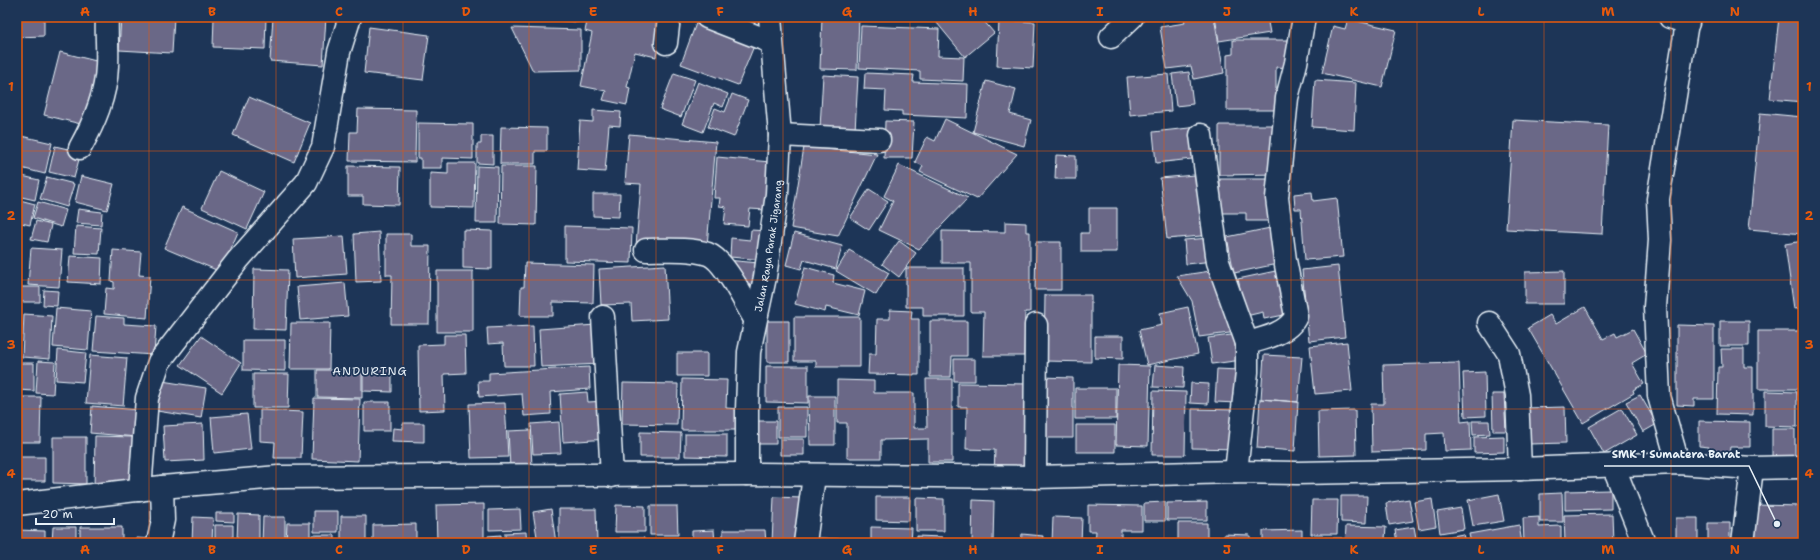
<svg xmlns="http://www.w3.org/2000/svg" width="1820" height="560" font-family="'Shantell Sans',sans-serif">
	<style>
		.building { fill: #6a6787; stroke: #e8f1f8 }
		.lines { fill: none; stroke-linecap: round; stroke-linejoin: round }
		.minor-casing { stroke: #e8f1f8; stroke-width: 25 }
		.minor { stroke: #1d3557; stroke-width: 22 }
		.grid { fill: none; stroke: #e8590c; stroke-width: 1; stroke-opacity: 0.55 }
		.labels { text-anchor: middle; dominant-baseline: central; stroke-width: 3.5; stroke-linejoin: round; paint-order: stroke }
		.street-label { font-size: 10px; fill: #e8f1f8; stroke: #1d3557 }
		.quarter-label { font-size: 12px; letter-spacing: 1px; fill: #e8f1f8; stroke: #1d3557 }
		.leader { fill: none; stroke: #e8f1f8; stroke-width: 1.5 }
		.callout-dot { fill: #e8f1f8; stroke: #1d3557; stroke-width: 1.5 }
		.callout-label { font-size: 11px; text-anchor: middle; font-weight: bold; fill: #e8f1f8; stroke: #1d3557; stroke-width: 3.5; stroke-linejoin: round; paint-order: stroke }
		.neatline { fill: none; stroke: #e8590c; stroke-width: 1.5 }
		.grid-label { font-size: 13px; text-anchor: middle; font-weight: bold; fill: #e8590c }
	</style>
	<rect width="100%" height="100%" fill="#1d3557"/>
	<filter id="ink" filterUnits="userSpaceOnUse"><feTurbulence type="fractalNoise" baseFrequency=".025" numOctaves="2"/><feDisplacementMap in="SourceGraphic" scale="8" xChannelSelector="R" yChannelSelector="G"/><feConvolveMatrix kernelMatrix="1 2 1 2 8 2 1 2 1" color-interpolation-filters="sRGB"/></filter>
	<g filter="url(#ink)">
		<path class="building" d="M17,17H44V36L17,37Z
			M121,17H174L172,53L119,50Z
			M214,17H266L265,49L213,47Z
			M273,17H326L323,65L270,61Z
			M512,17H579L578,22Z
			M588,17H664L656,57L635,52L627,87L630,88L627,105L603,100L606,91L581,86L592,33L585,31Z
			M822,17H859L857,70L820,69Z
			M932,17H987L983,20L994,33L965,57Z
			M1184,17H1214L1224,73L1194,79L1191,66L1167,69L1160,27L1185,23Z
			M1215,17H1267L1270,33L1219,41Z
			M1779,17H1803V102L1770,99Z
			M698,18L756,41L738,85L681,64Z
			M1348,19L1396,30L1382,87L1322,73L1333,26L1345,29Z
			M999,20L1035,22L1033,68L997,66Z
			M861,26L939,29L938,56L964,57L963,81L920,79V71L859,68Z
			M369,27L429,35L423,80L364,73Z
			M512,28L581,30V70L533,71Z
			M1233,40H1292V68L1276,67V110H1227V55L1233,54Z
			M60,52L104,63L89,126L44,115Z
			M1189,72L1193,104L1176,106L1172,74Z
			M674,73L695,80L681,117L660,109Z
			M865,73L914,75L913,82L968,84L967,118L902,115V111L885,110L886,90L864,89Z
			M1168,74L1171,111L1130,115L1127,77Z
			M823,75L858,77L855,131L820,128Z
			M1315,80L1356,83L1354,130L1312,127Z
			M986,81L1016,89L1010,114L1031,120L1024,146L973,132Z
			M698,82L728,94L723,107L714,103L703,132L682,124Z
			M732,94L748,100L734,137L708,127L715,108L725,112Z
			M249,97L310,123L294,162L233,135Z
			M358,109L416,110L415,162L349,161L350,132H357Z
			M593,110L621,112L620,126L609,125L605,172L577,170L580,121L593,122Z
			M1760,113L1803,117V234L1749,229Z
			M945,119L1017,154L977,199L920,172L923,166L915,162L927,137L935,141Z
			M1513,120L1608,125L1602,234L1506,229Z
			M885,121L914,122L912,158H884Z
			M418,123L473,124V159L442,158V168H421V158H418Z
			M1219,125H1276L1277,174L1219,175Z
			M501,127L547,128V151H535V164H500Z
			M1198,127L1201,158L1156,163L1153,132Z
			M629,134L716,142L707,246L671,249L636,246L641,184L625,183Z
			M21,136L52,143L45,174L17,167V153Z
			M481,136H493V164L477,163V144H481Z
			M55,146L81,152L74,178L49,172Z
			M804,147L877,154L838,236L791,228Z
			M1056,155L1076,156V179H1055Z
			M717,157L770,162L765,210L750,209L748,226L724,224L726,207L719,206L720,198H714Z
			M448,163H475L474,208L430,207V173L448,174Z
			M899,165L968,198L919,249L879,230L893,201L884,196Z
			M348,166L400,167L399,205L363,204V196H348Z
			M477,166L498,167L497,223H476Z
			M501,166H537L536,225L500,224Z
			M219,171L264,192L247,229L202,208Z
			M1206,174L1212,235L1167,239L1160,178Z
			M22,176L39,180L35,200L17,196Z
			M81,176L114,184L107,210L75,202Z
			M47,177L74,184L67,207L40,199Z
			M1220,179H1275V221H1246V213H1220Z
			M869,189L888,201L869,230L850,218Z
			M1312,192L1313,201L1337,198L1343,257L1305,260L1301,209H1295L1294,194Z
			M593,194H620L619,217L593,216Z
			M20,200L35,204L30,225L17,222Z
			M38,202L66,210L61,227L33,218Z
			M182,207L238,232L221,272L164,248Z
			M1089,208H1117V252H1081V233H1089Z
			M78,209L102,212L101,225L76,223Z
			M36,221L51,225L47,242L31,239Z
			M1005,222L1026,223V232H1030V312H1025L1024,356H983L984,312H971V263H942V231L1005,232Z
			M76,226L101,228L99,254L74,253Z
			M565,226L632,228L631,263L565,261Z
			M1275,227L1282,263L1234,273L1227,237Z
			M463,230L492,231V269L463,268Z
			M751,230L767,231L764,260L730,257L731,238L750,240Z
			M379,232L381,281L356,282L354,234Z
			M794,233L842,246L836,269L804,260L801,269L786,265Z
			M386,234H411V246H430L429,324H391L392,275H386Z
			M344,236L347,274L295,278L293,239Z
			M1210,238L1213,261L1186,264L1184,240Z
			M899,241L916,253L899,277L882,264Z
			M1803,241V308L1794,309L1785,244Z
			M1036,242H1061V290H1035Z
			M31,248L62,250L59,287L28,285Z
			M113,250L141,252L139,275L150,276L147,318L104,314L106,288L114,289V282L111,281Z
			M849,250L889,273L876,295L836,271Z
			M70,256L102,258L101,284L68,282Z
			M726,260L759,263L757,286L740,284Z
			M525,263L594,265L593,303L553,302V316H520L521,287H524Z
			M665,265L668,319L632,321L631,304L601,305L599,269Z
			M1338,266L1345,337L1309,341L1302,270Z
			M805,267L834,275L833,283L865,291L859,315L826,307L825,312L795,304Z
			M906,268H964V316H923V307H906Z
			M254,269L288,270L286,330L253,329Z
			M1285,269L1294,313L1264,319L1263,312L1246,316L1238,279Z
			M1217,270L1237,332L1199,337L1192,301L1177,276Z
			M437,271H473V332H437Z
			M1564,271V304H1525V272Z
			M345,283L348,316L300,320L297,287Z
			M17,287H40V302H17Z
			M44,290L58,291L57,306L43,305Z
			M1045,295H1091V362L1044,361Z
			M1188,307L1198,354L1147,365L1139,330L1162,325L1160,313Z
			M1585,307L1603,339L1615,333L1617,337L1633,329L1647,354L1632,363L1644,384L1633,390L1634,393L1583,423L1528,328L1550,315L1556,324Z
			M56,308L91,311L88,350L53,347Z
			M890,310L912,311L911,319H919V375L868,374L869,354H876L877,319H890Z
			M24,314L52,316L50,359L22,357Z
			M96,316L124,318V324L156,326L154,355L93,351Z
			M794,317H860V367H816V361H794Z
			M767,321H789V362H767Z
			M930,321H967V356H952L951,377H930Z
			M1720,321H1749V346H1720Z
			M291,323H330L329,369H290Z
			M596,325L599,364L541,367L539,329Z
			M1677,325L1714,326V399H1694V406L1677,405Z
			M533,326L534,366H504L503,343L488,344L487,328Z
			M1758,331H1803V452H1801L1802,389H1758Z
			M1239,334L1242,360L1212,364L1208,338Z
			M444,335H465L466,373L444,374L445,410L419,411L418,345L444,344Z
			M201,336L241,363L222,393L180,365Z
			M1095,336H1123V359L1095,358Z
			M243,340H285V371L243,370Z
			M1347,342L1352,391L1315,394L1310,346Z
			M1721,349H1744V367H1753V415L1717,414L1718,367H1722Z
			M58,350L86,353L83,382L56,380Z
			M677,353H707V376H677Z
			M90,355L127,358L123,406L86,403Z
			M1264,355L1302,357L1298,402L1261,399Z
			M954,359H975V381H954Z
			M38,361L55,362L53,394L36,393Z
			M17,363H34V391L17,390Z
			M1459,363L1461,422L1470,421L1471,450L1445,451L1444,433L1426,434V450L1372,452L1371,404H1384L1383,365Z
			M1118,365L1150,366L1148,446L1116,445Z
			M1155,365L1184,367L1183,388L1153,387Z
			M766,366H808V403L766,402Z
			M589,367L590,389L550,392L551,414L524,416L522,394L479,397L478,381H489V373Z
			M363,369H392V392L363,391Z
			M1217,369L1239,370L1237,403L1215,402Z
			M317,370H362V398L317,397Z
			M1485,372L1486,416L1465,417L1463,373Z
			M253,374H289L288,408H253Z
			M1040,377L1073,378V438H1040Z
			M682,379L727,380L726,408L738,409V430H681Z
			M926,379H952V462H928V439L881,440V458H847V423H837V380L874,381V393H914V428H927Z
			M162,381L206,388L201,418L157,411Z
			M623,383L678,384L677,425L622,424Z
			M958,383L1031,384L1030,473H994L995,450L966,449L967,407H958Z
			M1191,383L1209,384L1208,404L1190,403Z
			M1075,388H1116V419H1075Z
			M1153,391L1186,392L1185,455H1152Z
			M1765,391L1797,392V427L1765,426Z
			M587,392L588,402L606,401L608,439L563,442L560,394Z
			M1492,394H1504L1506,431H1493Z
			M1640,395L1657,424L1643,432L1626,402Z
			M809,396H835V445H810Z
			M17,397H41L40,442H17Z
			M314,398L360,399L358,461L312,459Z
			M1260,399L1298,402L1295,451L1257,448Z
			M364,402H390V431H364Z
			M505,403L508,457L471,458L469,404Z
			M92,406L139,410L137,437L90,433Z
			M778,407H807V437H778Z
			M1565,407L1566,443L1529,444L1527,408Z
			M1622,408L1637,435L1604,454L1589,427Z
			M1192,409L1238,410L1237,449L1192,448Z
			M260,410L303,412L301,458H274L275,442L260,441Z
			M1355,410L1356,455L1319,456L1318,411Z
			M247,414L251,449L214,453L211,417Z
			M757,421H776V444H757Z
			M1472,421H1489L1490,434L1473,435Z
			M1699,421L1750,422V447H1730L1729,455H1708L1709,447L1699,446Z
			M559,422L561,453L533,454L531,424Z
			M403,423H424V442L392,441L393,428L403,429Z
			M203,424L204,460L165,462L163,426Z
			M1076,425H1115V452H1076Z
			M1772,429H1795V464L1772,463Z
			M530,430L532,466L510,468L508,431Z
			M640,432L681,433L680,457H640Z
			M685,434H727V457L685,456Z
			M95,436L133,437L131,489H94Z
			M1504,436V452L1474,453V437Z
			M53,437H86V484L53,483Z
			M780,439H804V455H780Z
			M17,457H45V481H17Z
			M1611,490V509L1565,510V491Z
			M1562,493L1563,522H1540V494Z
			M1499,494L1504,521L1473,526L1468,500Z
			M1341,496H1367L1366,523L1341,522Z
			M774,497L802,498L800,543H772Z
			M876,497H910L909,521L876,520Z
			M916,498L944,499V531H916Z
			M1409,499L1413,521L1389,525L1386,503Z
			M1432,499L1436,526L1419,529L1414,502Z
			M973,500L994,501L993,543H972Z
			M1312,500H1338L1337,534H1311Z
			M1165,502V521H1144V503Z
			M1207,502V520H1167V503Z
			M484,504V543H437L436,505Z
			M616,505L645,506V532H615Z
			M1088,505L1142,506V530H1121V543H1095L1096,531H1088Z
			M1753,505L1803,506V543H1751Z
			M650,506H677L678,535H650Z
			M1461,508L1464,529L1440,533L1437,512Z
			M520,509L521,529L489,530V510Z
			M551,509L556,543H538L533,512Z
			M559,509H596L597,543H559Z
			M314,511H338V532H314Z
			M216,513H234V522L216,521Z
			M238,514L259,515V540H237Z
			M1612,514L1613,543H1565L1564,515Z
			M341,516H366V543H341Z
			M193,517L213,518L212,543H192Z
			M263,517H285V543H262Z
			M1053,517L1082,518L1081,543H1052Z
			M1539,517V527L1561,526V543H1524L1523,518Z
			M1676,518H1698V543H1676Z
			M287,523H310V543H286Z
			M1178,523H1207V543H1178Z
			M1708,523H1730V543H1708Z
			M416,524V543H373V525Z
			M215,525H233V543H215Z
			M1519,525L1522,543H1471L1469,534Z
			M1346,526L1386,527L1385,539H1394V543H1345Z
			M53,527H76V543H52Z
			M80,527H122V543H80Z
			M871,527L912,528L911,543H871Z
			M1414,527L1417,543H1397L1395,530Z
			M17,530L45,531V543H17Z
			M714,530L715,543H692V531Z
			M723,530H765L766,543H723Z
			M1302,530V543H1263V531Z
			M526,532L527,543H505V533Z
			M1022,534L1043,536L1042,543H1021Z
			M1224,534L1250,535V543H1224Z
			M1463,534L1465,543H1431V540Z
			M312,535H335V543H312Z
			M501,535V543H488V536Z
			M917,536L942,537V543H917Z
			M136,538L152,539V543H136Z
			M620,538H644V543H620Z
			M820,538L861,540V543H820Z
			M1316,538H1342V543H1316Z"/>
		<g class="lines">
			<defs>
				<g id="minor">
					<path d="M707,17L771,42"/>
					<path d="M1670,17L1688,23"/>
					<path d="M1111,37L1132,17"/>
					<path d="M666,43L669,17"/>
					<path d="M780,135L879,140"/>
					<path d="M1201,135L1218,262L1247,343"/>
					<path d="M80,148C94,123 106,96 107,66C108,50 106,33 107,17"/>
					<path d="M646,250C665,250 689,248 708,254C725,260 745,303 755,319"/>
					<path d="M603,317L612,476"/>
					<path d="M1489,323L1509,354L1517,395L1520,469"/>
					<path d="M1678,463L1659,396L1655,307L1660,240L1658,199L1688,17"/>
					<path d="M1613,465L1644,543"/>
					<path d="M1236,472L1247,372V343C1263,339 1289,333 1296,316L1285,260L1277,198L1287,98L1296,63L1304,17"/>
					<path id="s1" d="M747,474V410L749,352L765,277L777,194L780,135L770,17"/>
					<path d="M1035,477L1036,325"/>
					<path d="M140,490L147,398L159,362L238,260L306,183L323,147L339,52L350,17"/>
					<path d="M17,504L162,487L278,477L747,474L1035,477L1236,472L1297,473L1520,469L1678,463L1752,468L1803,467"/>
					<path d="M158,543L163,520L162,487"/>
					<path d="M805,543L814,476"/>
					<path d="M1743,543L1752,468"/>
				</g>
			</defs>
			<use href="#minor" class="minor-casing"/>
			<use href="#minor" class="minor"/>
		</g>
	</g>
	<path class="grid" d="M149,17V543M276,17V543M403,17V543M529,17V543M656,17V543M783,17V543M910,17V543M1037,17V543M1164,17V543M1291,17V543M1417,17V543M1544,17V543M1671,17V543M17,151H1803M17,280H1803M17,409H1803"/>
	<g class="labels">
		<g class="street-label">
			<text stroke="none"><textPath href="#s1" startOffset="230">Jalan Raya Parak Jigarang</textPath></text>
		</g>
		<g class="quarter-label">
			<text x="370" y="371">ANDURING</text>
		</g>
	</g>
	<path class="leader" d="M1777 524L1749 466H1604"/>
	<circle class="callout-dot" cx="1777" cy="524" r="4"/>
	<g class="callout-label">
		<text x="1676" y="458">SMK 1 Sumatera Barat</text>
	</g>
	<rect width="1820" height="560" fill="none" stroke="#1d3557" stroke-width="44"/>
	<path d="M36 518v6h78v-6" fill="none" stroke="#e8f1f8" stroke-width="2"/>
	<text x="42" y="518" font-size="12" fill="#e8f1f8" stroke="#1d3557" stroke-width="3" paint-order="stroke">20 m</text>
	<rect x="22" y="22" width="1776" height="516" class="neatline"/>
	<g class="grid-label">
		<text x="85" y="16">A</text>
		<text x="212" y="16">B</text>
		<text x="339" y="16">C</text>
		<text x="466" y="16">D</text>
		<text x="593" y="16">E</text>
		<text x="720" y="16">F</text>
		<text x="847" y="16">G</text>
		<text x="973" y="16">H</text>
		<text x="1100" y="16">I</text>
		<text x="1227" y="16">J</text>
		<text x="1354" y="16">K</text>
		<text x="1481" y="16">L</text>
		<text x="1608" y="16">M</text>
		<text x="1735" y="16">N</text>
		<text x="11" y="91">1</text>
		<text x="1809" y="91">1</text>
		<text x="11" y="220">2</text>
		<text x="1809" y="220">2</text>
		<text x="11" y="349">3</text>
		<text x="1809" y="349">3</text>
		<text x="11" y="478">4</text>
		<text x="1809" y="478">4</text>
		<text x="85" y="554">A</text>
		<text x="212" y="554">B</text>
		<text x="339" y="554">C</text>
		<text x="466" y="554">D</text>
		<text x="593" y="554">E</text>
		<text x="720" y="554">F</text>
		<text x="847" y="554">G</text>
		<text x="973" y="554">H</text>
		<text x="1100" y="554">I</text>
		<text x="1227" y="554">J</text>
		<text x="1354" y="554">K</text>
		<text x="1481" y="554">L</text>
		<text x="1608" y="554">M</text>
		<text x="1735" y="554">N</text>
	</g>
</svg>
